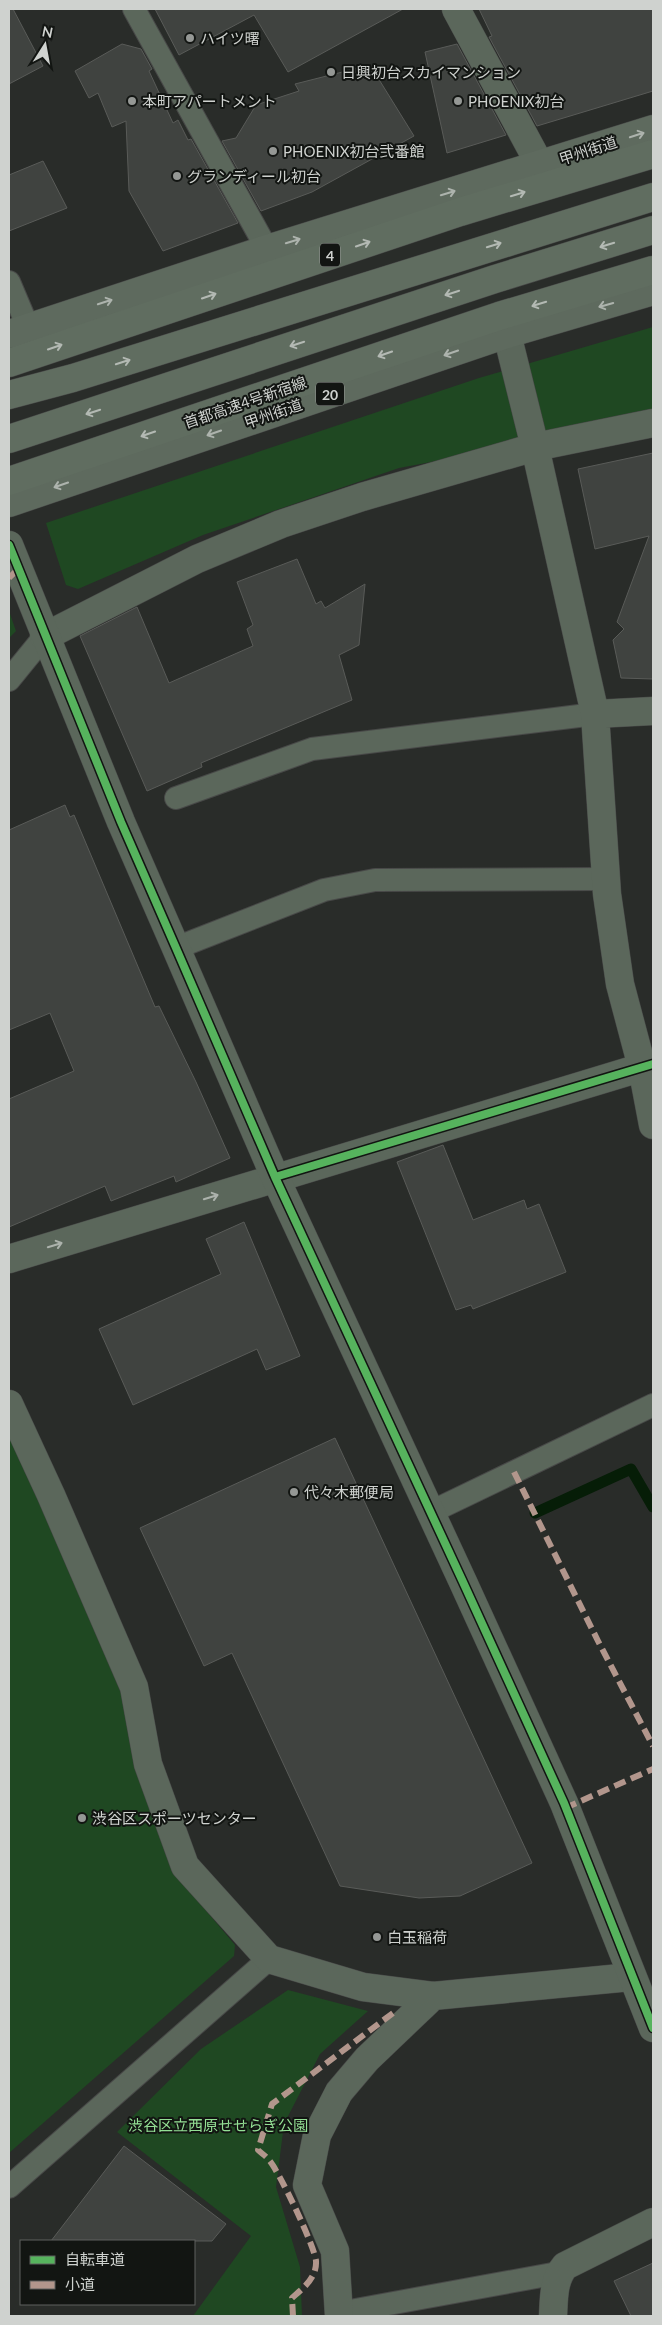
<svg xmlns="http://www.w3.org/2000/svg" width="662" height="2325" font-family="Lato,'Noto Sans JP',sans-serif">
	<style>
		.green { fill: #1f4822 }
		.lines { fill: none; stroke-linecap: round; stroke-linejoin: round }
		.stream { stroke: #061d07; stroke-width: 11 }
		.building { fill: #404340; stroke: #595b58 }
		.service-casing { stroke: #484948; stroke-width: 24 }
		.minor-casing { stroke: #484948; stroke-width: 29 }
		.tertiary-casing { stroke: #484948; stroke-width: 29 }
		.trunk-casing { stroke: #484948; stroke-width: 29 }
		.motorway-casing { stroke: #484948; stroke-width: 29 }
		.service { stroke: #5b675b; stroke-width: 22 }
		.minor { stroke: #5b675b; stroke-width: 28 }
		.tertiary { stroke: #5b675b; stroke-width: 28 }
		.trunk { stroke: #5e6a5e; stroke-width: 28 }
		.motorway { stroke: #606d60; stroke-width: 28 }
		.quiet { stroke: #b2968c; stroke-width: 6; stroke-dasharray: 12 6; stroke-linecap: butt }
		.cycleway-casing { stroke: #121512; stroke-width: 11 }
		.cycleway { stroke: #56b35d; stroke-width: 8 }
		.oneway { stroke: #adb3ad }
		.oneway2 { stroke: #b3b9b3 }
		.oneway3 { stroke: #acb2ac }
		.poi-dot { fill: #959895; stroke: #121512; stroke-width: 2 }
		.labels { text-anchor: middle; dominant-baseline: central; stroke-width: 4; stroke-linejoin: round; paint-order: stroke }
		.shield { fill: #121512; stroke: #969996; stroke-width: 1 }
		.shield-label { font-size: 14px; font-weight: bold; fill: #cfd2cf }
		.poi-label { font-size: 15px; fill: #cfd2cf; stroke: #121512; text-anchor: start }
		.street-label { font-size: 15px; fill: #cfd2cf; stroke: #121512 }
		.park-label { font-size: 15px; fill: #94e095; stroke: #121512 }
	</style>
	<rect width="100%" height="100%" fill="#292c29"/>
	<path class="green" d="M653,327V411L506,448L399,468L203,535L78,589L66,585L46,523L479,378Z
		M9,611L16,631L9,638Z
		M9,1434L124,1688L172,1870L235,1945L234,1956L9,2153Z
		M288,1990L368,2011L320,2054L284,2124L276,2187L300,2267L302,2316H193L251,2236L117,2132L201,2049Z"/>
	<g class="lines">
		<path class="stream" d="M535,1513L631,1469L653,1507"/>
	</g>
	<path class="building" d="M9,9H13L43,66L9,84Z
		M155,9H403L288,72L254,15L179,55Z
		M479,9H653V91L537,126L489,37L492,36Z
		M122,44L141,49L152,69L149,71L173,123L178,120L188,140L191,139L238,223L163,251L129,191L126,121L112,127L98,93L89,98L75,71Z
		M457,44L506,135L447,153L425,52Z
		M370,65L414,136L312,192L261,211L222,141L236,138L256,105L299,91L295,84Z
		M43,161L67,208L9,231V175Z
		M653,453V679L621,678L613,640L624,629L617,622L649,536L595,549L578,469Z
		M297,559L316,604L321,601L325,608L365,584L359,645L339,655L352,700L201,763L202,767L147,791L80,636L137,607L169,683L253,646L247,629L253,625L237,582Z
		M65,805L70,817L74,815L155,1007L159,1006L196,1082L230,1158L176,1182L174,1176L111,1201L105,1186L9,1227V1099L74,1071L50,1013L9,1030V830Z
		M443,1145L473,1220L524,1200L527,1209L539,1204L566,1272L473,1309L471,1305L456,1310L397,1162Z
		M244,1222L300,1356L266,1370L257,1349L133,1405L99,1329L221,1274L206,1239Z
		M335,1438L532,1863L460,1896L419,1898L340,1886L232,1653L204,1666L140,1528Z
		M124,2146L226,2224L212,2241H51Z
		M653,2263V2316H631L614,2281Z"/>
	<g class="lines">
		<defs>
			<path id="service" d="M134,9L267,249
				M9,282L28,327
				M9,680L44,637
				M176,798L312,749L595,714
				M176,948L324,890L375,880L606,879
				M431,1512L653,1405
				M9,2187L269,1959
				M339,2313L558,2273"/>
			<path id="minor" d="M456,9L540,165
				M507,334L535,447L595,714L607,894L620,984L642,1067L653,1125
				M44,637L197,559L281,524L362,497L535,447L653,423
				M595,714L653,711
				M9,1259L653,1064
				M9,1404L51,1495L134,1687L148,1764L185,1866L269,1959L363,1987L433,1996L631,1977
				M339,2316L335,2251L307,2185L317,2135L339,2092L367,2059L433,1996
				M553,2316C554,2299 553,2280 565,2266L653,2222"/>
			<path id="tertiary" d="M9,545L121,822L176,948L275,1177L463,1582L564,1803L653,2028"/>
			<path id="trunk" d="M9,334L267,249L653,129
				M9,503L507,334L653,291"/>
			<path id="motorway" d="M9,363L460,212L653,154
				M9,395L73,378L653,197
				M9,439L495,279L653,230
				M9,481L499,316L653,270"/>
		</defs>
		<use href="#service" class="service-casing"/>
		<use href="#minor" class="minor-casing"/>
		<use href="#tertiary" class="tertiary-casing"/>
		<use href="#trunk" class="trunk-casing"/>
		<use href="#motorway" class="motorway-casing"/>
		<use href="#service" class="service"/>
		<use href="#minor" class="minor"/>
		<use href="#tertiary" class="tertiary"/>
		<use href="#trunk" class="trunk"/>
		<use href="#motorway" class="motorway"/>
		<path class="quiet" d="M9,578L18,569
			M514,1472L598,1641L653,1746
			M565,1808L653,1769
			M293,2316L292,2298C303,2288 317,2278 316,2261C315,2247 279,2171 269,2160C266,2156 261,2153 258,2150L272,2104L393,2013"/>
		<defs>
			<path id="cycleway" d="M9,545L121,822L176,948L275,1177L463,1582L564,1803L653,2028
				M275,1177L653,1064"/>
		</defs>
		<use href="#cycleway" class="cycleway-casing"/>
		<use href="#cycleway" class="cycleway"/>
	</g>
	<defs><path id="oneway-shaft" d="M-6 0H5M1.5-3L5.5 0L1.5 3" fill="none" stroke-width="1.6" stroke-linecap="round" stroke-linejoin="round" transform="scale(1.25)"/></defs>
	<g class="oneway">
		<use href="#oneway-shaft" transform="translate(637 135) rotate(-18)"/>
		<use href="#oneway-shaft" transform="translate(448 193) rotate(-17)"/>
		<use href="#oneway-shaft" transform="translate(293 241) rotate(-17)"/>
		<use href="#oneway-shaft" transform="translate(105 302) rotate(-18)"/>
		<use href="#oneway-shaft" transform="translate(606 305) rotate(164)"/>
		<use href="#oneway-shaft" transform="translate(451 353) rotate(161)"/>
		<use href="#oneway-shaft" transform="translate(214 433) rotate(161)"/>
		<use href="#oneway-shaft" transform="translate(61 485) rotate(161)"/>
	</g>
	<g class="oneway2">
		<use href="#oneway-shaft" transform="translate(518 194) rotate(-17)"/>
		<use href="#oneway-shaft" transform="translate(363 244) rotate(-19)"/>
		<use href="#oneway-shaft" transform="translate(494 245) rotate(-17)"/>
		<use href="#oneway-shaft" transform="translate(607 245) rotate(163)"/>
		<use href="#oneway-shaft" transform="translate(452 293) rotate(162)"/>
		<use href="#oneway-shaft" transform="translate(209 296) rotate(-19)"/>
		<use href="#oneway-shaft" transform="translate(539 304) rotate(163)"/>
		<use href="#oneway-shaft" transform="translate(297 344) rotate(162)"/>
		<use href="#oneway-shaft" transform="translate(55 347) rotate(-19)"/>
		<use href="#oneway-shaft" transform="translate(385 354) rotate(161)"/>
		<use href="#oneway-shaft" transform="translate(123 362) rotate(-18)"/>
		<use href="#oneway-shaft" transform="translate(93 412) rotate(162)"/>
		<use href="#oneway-shaft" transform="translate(148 434) rotate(161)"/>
	</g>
	<g class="oneway3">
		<use href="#oneway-shaft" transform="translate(211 1197) rotate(-17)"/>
		<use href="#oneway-shaft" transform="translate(55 1245) rotate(-17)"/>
	</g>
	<g class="poi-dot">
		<circle cx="190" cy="38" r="5"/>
		<circle cx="331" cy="72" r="5"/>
		<circle cx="132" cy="101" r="5"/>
		<circle cx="458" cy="101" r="5"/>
		<circle cx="273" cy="151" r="5"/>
		<circle cx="177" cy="176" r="5"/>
		<circle cx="294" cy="1492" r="5"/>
		<circle cx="82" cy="1818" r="5"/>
		<circle cx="377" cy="1937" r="5"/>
	</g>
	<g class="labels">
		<g class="shield">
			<rect x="320" y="243.5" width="20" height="23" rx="4"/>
			<rect x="316" y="382.5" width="28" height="23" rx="4"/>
		</g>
		<g class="shield-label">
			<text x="330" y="255">4</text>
			<text x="330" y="394">20</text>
		</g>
		<g class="poi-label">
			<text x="200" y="38">ハイツ曙</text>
			<text x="341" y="72">日興初台スカイマンション</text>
			<text x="142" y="101">本町アパートメント</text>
			<text x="468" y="101">PHOENIX初台</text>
			<text x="283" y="151">PHOENIX初台弐番館</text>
			<text x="187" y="176">グランディール初台</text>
			<text x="304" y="1492">代々木郵便局</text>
			<text x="92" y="1818">渋谷区スポーツセンター</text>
			<text x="387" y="1937">白玉稲荷</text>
		</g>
		<g class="street-label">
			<text transform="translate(588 150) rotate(-18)">甲州街道</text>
			<text transform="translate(245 402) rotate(-19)">首都高速4号新宿線</text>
			<text transform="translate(273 413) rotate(-19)">甲州街道</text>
		</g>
		<g class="park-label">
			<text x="218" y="2125">渋谷区立西原せせらぎ公園</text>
		</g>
	</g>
	<rect width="662" height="2325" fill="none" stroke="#cfd2cf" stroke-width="20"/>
	<rect x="20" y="2240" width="175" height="65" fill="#121512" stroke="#5e615e"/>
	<rect x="30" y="2256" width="25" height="8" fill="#56b35d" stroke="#5e615e"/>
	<text x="65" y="2265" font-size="15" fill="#cfd2cf">自転車道</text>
	<rect x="30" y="2281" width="25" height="8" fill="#b2968c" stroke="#5e615e"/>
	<text x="65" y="2290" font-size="15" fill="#cfd2cf">小道</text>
	<g transform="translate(45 45) rotate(11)" stroke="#121512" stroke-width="4" paint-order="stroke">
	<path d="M0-4L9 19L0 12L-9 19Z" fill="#cfd2cf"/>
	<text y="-8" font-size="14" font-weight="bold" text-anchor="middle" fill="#cfd2cf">N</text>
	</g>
</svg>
